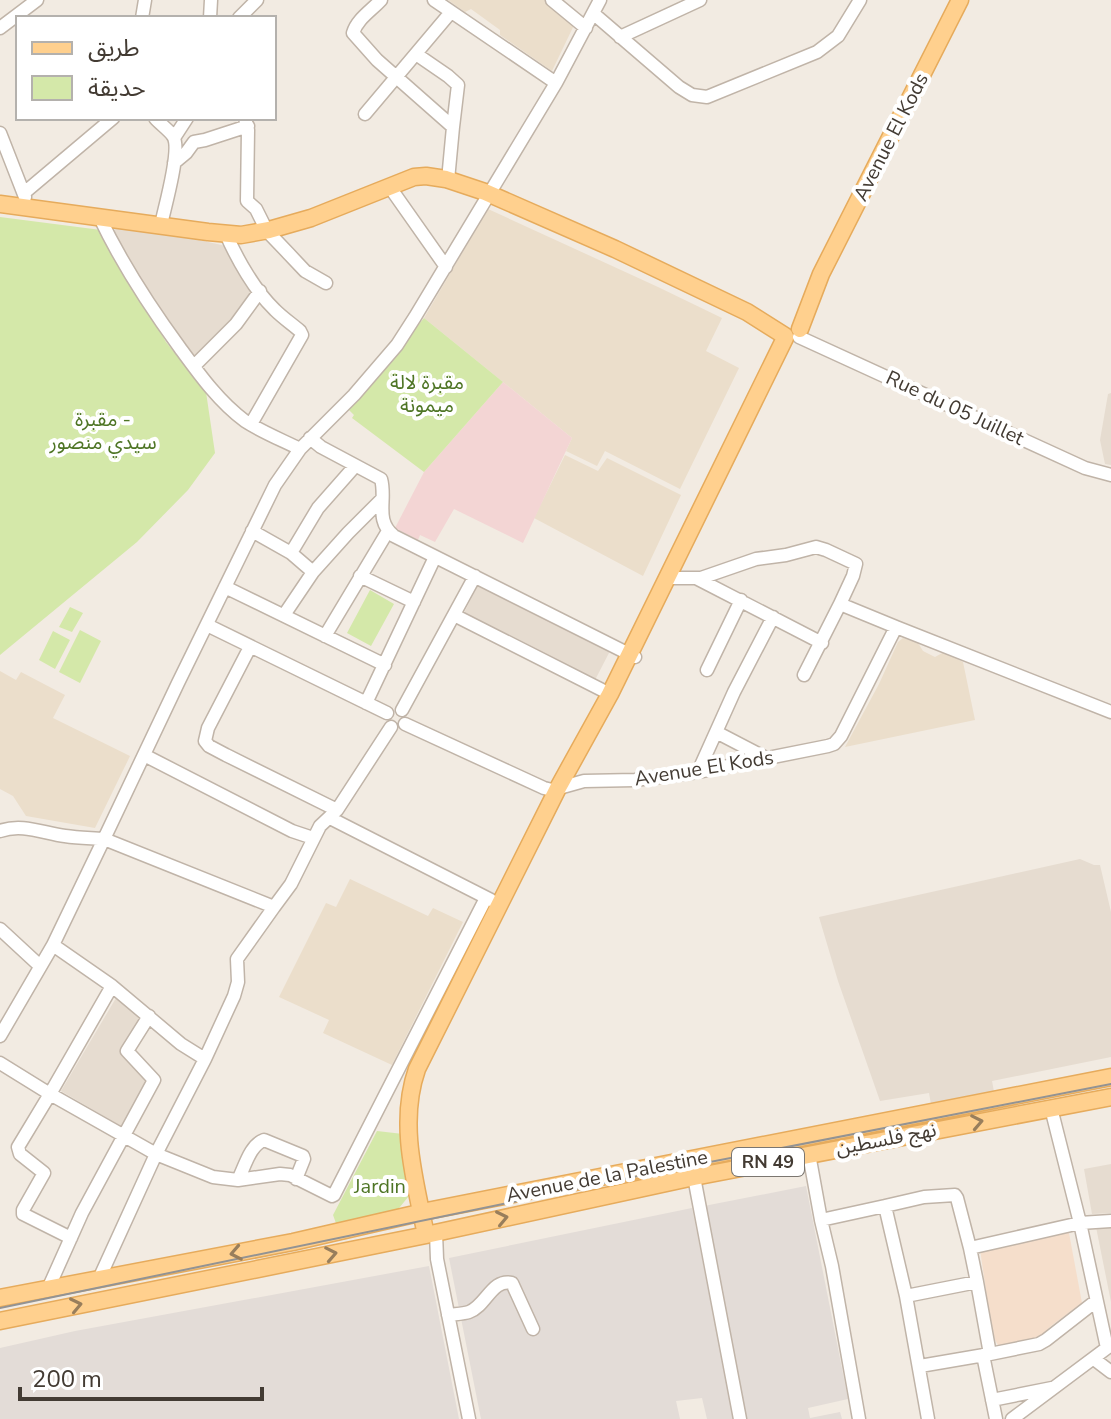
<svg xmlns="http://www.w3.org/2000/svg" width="1111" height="1419" font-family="'Nunito Sans','Noto Sans Arabic',sans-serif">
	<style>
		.residential { fill: #e6dcd0 }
		.commercial { fill: #f5decb }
		.industrial { fill: #e3dcd7 }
		.education { fill: #ebdecb }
		.medical { fill: #f3d5d4 }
		.green { fill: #d4e8a9 }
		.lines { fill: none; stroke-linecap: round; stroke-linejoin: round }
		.minor-casing { stroke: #c0b4a8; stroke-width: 15 }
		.major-casing { stroke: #e6ab5c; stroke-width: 19 }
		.minor { stroke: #fff; stroke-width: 12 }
		.major { stroke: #ffd08e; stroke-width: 16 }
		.tram { stroke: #939393; stroke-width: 2 }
		.oneway { stroke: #987e5c }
		.labels { text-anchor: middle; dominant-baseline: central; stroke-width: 8; stroke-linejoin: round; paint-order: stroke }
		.shield { fill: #fff; stroke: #7b7670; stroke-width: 2 }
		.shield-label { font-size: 18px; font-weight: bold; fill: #433b33 }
		.street-label { font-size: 20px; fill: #433b33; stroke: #fff }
		.park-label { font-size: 20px; fill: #4e7525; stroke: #fff }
	</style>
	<rect width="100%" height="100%" fill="#f2ebe2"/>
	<path class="residential" d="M117,225L172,234L226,246L258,291L195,360L139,284L113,235Z
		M1111,393V465L1105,464L1100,440L1108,394Z
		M479,583L610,651L595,680L463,615Z
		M1080,859L1094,865H1100L1111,912V1057L992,1081L995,1097L932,1110L929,1093L880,1101L838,981L819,917Z
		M116,998L142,1020L124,1050L148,1076L147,1086L121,1126L61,1091Z
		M1111,1164V1213L1092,1214L1084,1169Z
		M1111,1226V1302L1096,1227Z"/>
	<path class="commercial" d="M1069,1233L1082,1303L1051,1326L1040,1337L1005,1346L998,1345L995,1340L988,1305L980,1249L1038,1236Z"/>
	<path class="industrial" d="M806,1186L848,1399L808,1408L810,1418L840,1412L842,1419H747L704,1206Z
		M692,1208L734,1419H707L702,1398L676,1401L680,1419H481L449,1258Z
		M429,1266L459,1419H0V1348L75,1331Z"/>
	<path class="education" d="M448,0H550L576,21L552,71L500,35V30L471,9L465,12Z
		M488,209L658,287L722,318L706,351L739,368L680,489L605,451L597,466L566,451L572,438L424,318Z
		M565,455L598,471L607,458L681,495L643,576L534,518Z
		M903,638L918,643L923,651L935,657L944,652L963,662L975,720L845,747L879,684L898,642Z
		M0,671L16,680L21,672L65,695L53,718L130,756L95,828L26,816L13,796L0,789Z
		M350,879L428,916L433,908L463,922L392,1065L323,1033L329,1020L279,997L326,903L336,907Z"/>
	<path class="medical" d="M503,382L572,438L523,543L454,509L435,542L420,535L418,540L395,528L424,472Z"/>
	<path class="green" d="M0,217L101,230L166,342L206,392L215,453L188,490L137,542L0,655Z
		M424,318L503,382L424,472L352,418L354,415L348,409Z
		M370,590L394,604L371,646L347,633Z
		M70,607L83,613L72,632L59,627Z
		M80,630L101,641L80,683L59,672Z
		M53,631L70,640L55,669L39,660Z
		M377,1131L403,1134L413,1191L395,1213L337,1226L333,1215Z"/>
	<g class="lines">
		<defs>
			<path id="minor" d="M381,0C372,10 357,19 353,33L377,60L453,127L448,180
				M552,0L586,28
				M594,14L679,87L692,95L707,97L817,52L838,36L860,0
				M142,18L145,0
				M210,18L211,0
				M239,18L257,0
				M0,28L37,0
				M620,37L700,0
				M416,54L448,76L458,85L453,127
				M556,83L600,0
				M365,114L451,12
				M155,118C160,124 169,130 173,136C182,149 164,209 161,225
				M245,118L248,130L247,201L256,209L267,231L288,253L305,271L326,283
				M0,133L25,197
				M174,138L187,118
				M174,163L186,153L194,142L205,140L248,126
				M389,186L446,267
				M24,193L113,118
				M100,218C122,264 150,307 180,348C199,374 219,402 245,421C262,432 282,440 300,449
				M226,234C237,259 255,291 275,310C283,318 292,324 300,331L302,335L251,424
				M799,337L1085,468L1111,475
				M194,366L236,324L260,291
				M310,438L321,447L381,479C387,500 374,520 394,536L635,657
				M252,531L291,553L313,572L348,533L381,500
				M291,553L318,508L355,466
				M360,576L414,602
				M668,578H701L756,559L786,555L816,547L826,550L856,564L853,576L840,604L896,627
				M696,578L822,643
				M225,587L385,665
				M284,615L313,572
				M454,615L610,694
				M207,625L387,713
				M325,636L388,531
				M250,647L208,728L205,741L209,746L226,755L337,810
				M707,670L741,600
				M804,675L840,604
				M366,703L435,557
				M402,710L475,576
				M405,724L544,788L552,790L584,781L635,780L698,772L828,746L834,744L841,736L896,627L1111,712
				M391,727L337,810L320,826L291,884L274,907L104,839L178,683L275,485L300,449L354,395L397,345L415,317L556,83L434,0
				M716,732L766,758
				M144,755L292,831L313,838
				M698,772L734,692L773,617
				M330,818L491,900
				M0,831C22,823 43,833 65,836C78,838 91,838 104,839L53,945L0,1036
				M0,929L40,966
				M53,945L112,986L50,1094L18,1147L20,1154L44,1173L23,1210V1214L71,1238
				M112,986L181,1044L205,1059
				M0,1063L50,1094L156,1154L213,1177L238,1180L280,1174L290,1175L332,1196L334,1195L486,898
				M809,1154L821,1220L885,1206
				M694,1177L740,1419
				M238,1180C245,1166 250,1145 264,1140L303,1156L304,1159L296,1179
				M821,1220L832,1266L859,1419
				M436,1233L437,1259L469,1419
				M99,1279L156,1154L205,1059L234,996L238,982L237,959L274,907
				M977,1282L990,1354L1039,1344L1046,1340L1096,1301
				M48,1289L82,1213L154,1080L127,1051L149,1016
				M906,1296L885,1206L924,1197L955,1195L957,1198L970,1248
				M448,1315C454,1314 463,1314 469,1312C486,1306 492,1278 512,1283L533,1329
				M983,1355L996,1419
				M1094,1359L1111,1372
				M920,1366L990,1354
				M992,1400L1052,1388
				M928,1419L906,1296L977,1282L970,1248L1080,1223L1111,1221
				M1012,1419L1107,1348L1080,1223L1051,1108"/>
			<path id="major" d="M0,204L208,232L241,235L269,230L311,218L414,177L426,176L446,179L485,192L615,249L747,312L785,336
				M800,329L821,274L960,0
				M426,1235C415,1181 398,1123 417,1069L558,788L610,694L785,338
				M0,1298L293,1242L432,1210L1111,1077
				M0,1321L426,1235L694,1177L1111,1097"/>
		</defs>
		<use href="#minor" class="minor-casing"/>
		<use href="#major" class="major-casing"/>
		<use href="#minor" class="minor"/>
		<use href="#major" class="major"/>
		<path class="tram" d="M0,1308L643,1175L1111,1084"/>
	</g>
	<defs><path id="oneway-chevron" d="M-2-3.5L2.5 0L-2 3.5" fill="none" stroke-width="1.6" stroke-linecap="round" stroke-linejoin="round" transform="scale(2)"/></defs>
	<g class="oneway">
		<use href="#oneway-chevron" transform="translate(977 1122) rotate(-11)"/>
		<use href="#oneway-chevron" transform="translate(502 1218) rotate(-12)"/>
		<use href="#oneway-chevron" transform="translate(236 1253) rotate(169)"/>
		<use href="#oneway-chevron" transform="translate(331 1254) rotate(-11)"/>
		<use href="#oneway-chevron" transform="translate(76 1305) rotate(-12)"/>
	</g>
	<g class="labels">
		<rect class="shield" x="732" y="1148" width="72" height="28" rx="6"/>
		<g class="shield-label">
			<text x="768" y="1162">RN 49</text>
		</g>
		<g class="street-label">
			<text transform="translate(891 137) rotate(-63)">Avenue El Kods</text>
			<text transform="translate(955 408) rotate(25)">Rue du 05 Juillet</text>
			<text transform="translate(704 768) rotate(-9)">Avenue El Kods</text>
			<text transform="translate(886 1139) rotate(-11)">نهج فلسطين</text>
			<text transform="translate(607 1176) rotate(-11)">Avenue de la Palestine</text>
		</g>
		<g class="park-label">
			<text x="427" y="382">مقبرة لالة<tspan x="427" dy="23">ميمونة</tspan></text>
			<text x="103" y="419">مقبرة -<tspan x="103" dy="23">سيدي منصور</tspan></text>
			<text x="380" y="1186">Jardin</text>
		</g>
	</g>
	<rect x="16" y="16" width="260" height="104" fill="#ffffff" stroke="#b4b1ad" stroke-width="2"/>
	<rect x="32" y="42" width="40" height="12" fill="#ffd08e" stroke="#b4b1ad" stroke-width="2"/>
	<text x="88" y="56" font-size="24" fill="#433b33">طريق</text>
	<rect x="32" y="76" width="40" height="24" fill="#d4e8a9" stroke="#b4b1ad" stroke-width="2"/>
	<text x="88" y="96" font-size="24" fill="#433b33">حديقة</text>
	<path d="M20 1387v12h242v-12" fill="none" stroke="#433b33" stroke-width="4"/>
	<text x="32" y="1387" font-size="24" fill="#433b33" stroke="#ffffff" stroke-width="6" paint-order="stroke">200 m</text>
</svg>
